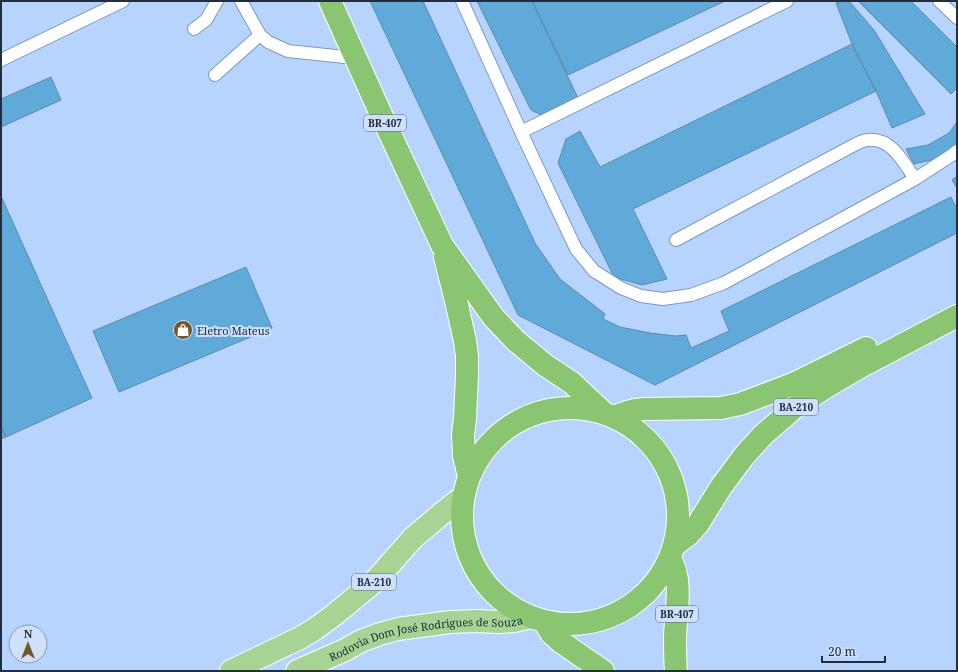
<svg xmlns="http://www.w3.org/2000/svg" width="958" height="672" font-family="'Noto Serif',serif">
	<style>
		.building { fill: #5faad8; stroke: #5d8ba9 }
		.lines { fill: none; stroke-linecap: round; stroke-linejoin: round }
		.service-casing { stroke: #7c98c0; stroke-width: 14 }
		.primary-casing { stroke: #fff; stroke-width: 24 }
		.trunk-casing { stroke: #fff; stroke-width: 24 }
		.service { stroke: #fff; stroke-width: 12 }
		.primary { stroke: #a7d495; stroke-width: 22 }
		.trunk { stroke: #8ac672; stroke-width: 22 }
		.labels { text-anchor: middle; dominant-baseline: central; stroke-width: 4; stroke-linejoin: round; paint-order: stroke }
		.shield { fill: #cfe0fa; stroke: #566376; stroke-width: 1 }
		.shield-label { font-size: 10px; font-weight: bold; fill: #222d3e }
		.poi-label { font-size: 11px; fill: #222d3e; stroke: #cfe0fa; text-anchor: start }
		.street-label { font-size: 11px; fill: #222d3e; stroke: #cfe0fa }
	</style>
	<rect width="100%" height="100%" fill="#b7d4ff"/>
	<path class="building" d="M370,1H423L535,243L560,279L605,314L603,319L620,327L650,333L676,336L686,335L691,348L729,331L721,311L951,197L957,209V233L655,385L518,315Z
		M477,1H532L578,98L541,115L531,110Z
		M532,1H725L568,75Z
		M842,1H849L874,30L925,114L892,128L876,91L852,44L836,3Z
		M858,1H911L957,47V88L951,94Z
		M852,44L876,91L633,209L667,279L642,285L614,277L558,163L566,139L580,131L600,167Z
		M51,77L61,100L1,127V99Z
		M957,122V145L950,153L931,160L914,164L906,149L928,145L949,133Z
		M957,176V188L952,180Z
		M1,196L92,398L6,437L1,427Z
		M246,267L272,328L119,392L93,331Z
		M1,427L6,437L1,439Z"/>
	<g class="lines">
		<defs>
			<path id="service" d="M241,1L260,35L268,42L288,51L345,57L354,54
				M462,1L521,132L576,249L594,271L621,288L641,296L663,299L691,295L724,283L915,179L952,155L957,151
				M939,1L957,18
				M194,29L206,20L217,1
				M1,60L123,1
				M215,75L260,35
				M521,132L787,1
				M676,240L856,144C860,142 865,140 868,140C891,137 904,163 915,179"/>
			<g id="primary">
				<path d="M231,671L300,638L315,629L334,615L374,582L413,538L446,510L456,502L463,498"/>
				<path id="s1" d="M297,671L345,650L361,641L380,634L398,629L450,622L477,621L499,622L514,621L532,617"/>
			</g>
			<path id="trunk" d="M330,1L384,121L442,245L494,318L516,341L545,365L572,383L604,413
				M445,257L457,305L465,341L467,356V375L465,418L463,435L464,456L469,476
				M462 516a108 108 0 1 1 216 0a108 108 0 1 1-216 0Z
				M615,417C624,412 633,410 643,409L721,408L740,404L793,384L866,348
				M675,545L688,535L698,524L721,487L744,456L763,435L794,408L826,387L862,366L957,316
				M670,559C683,578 676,614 675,636C675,648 675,660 676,671
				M544,621L551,633L561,642L603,671"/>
		</defs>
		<use href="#service" class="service-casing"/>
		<use href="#primary" class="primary-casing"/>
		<use href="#trunk" class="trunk-casing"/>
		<use href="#service" class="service"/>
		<use href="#primary" class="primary"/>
		<use href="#trunk" class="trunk"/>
	</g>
	<defs>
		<symbol id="shop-disc" viewBox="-11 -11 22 22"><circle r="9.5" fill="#73572a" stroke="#cfe0fa"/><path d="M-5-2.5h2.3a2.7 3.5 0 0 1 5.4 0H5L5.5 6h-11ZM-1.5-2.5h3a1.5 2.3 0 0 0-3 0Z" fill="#fff"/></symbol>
	</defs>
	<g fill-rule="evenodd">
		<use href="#shop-disc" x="172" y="319" width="22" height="22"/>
	</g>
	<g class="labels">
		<g class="shield">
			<rect x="364" y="115" width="42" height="16" rx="3"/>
			<rect x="774" y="399" width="44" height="16" rx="3"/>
			<rect x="352" y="574" width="44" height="16" rx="3"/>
			<rect x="656" y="606" width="42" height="16" rx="3"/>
		</g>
		<g class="shield-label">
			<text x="385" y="123">BR-407</text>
			<text x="796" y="407">BA-210</text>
			<text x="374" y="582">BA-210</text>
			<text x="677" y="614">BR-407</text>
		</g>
		<g class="poi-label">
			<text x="197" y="330">Eletro Mateus</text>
		</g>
		<g class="street-label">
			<text stroke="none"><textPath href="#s1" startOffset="135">Rodovia Dom José Rodrigues de Souza</textPath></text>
		</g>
	</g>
	<rect width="958" height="672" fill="none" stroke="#222d3e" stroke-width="4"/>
	<g transform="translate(28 644)"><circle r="19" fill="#cfe0fa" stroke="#8a98af"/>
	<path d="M0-3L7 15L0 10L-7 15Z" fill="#73572a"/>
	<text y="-6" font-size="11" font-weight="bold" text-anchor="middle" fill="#222d3e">N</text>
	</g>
	<path d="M822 656v6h63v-6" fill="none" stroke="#222d3e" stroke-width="2"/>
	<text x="828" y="656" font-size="12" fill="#222d3e" stroke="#cfe0fa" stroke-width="3" paint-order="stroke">20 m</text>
</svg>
